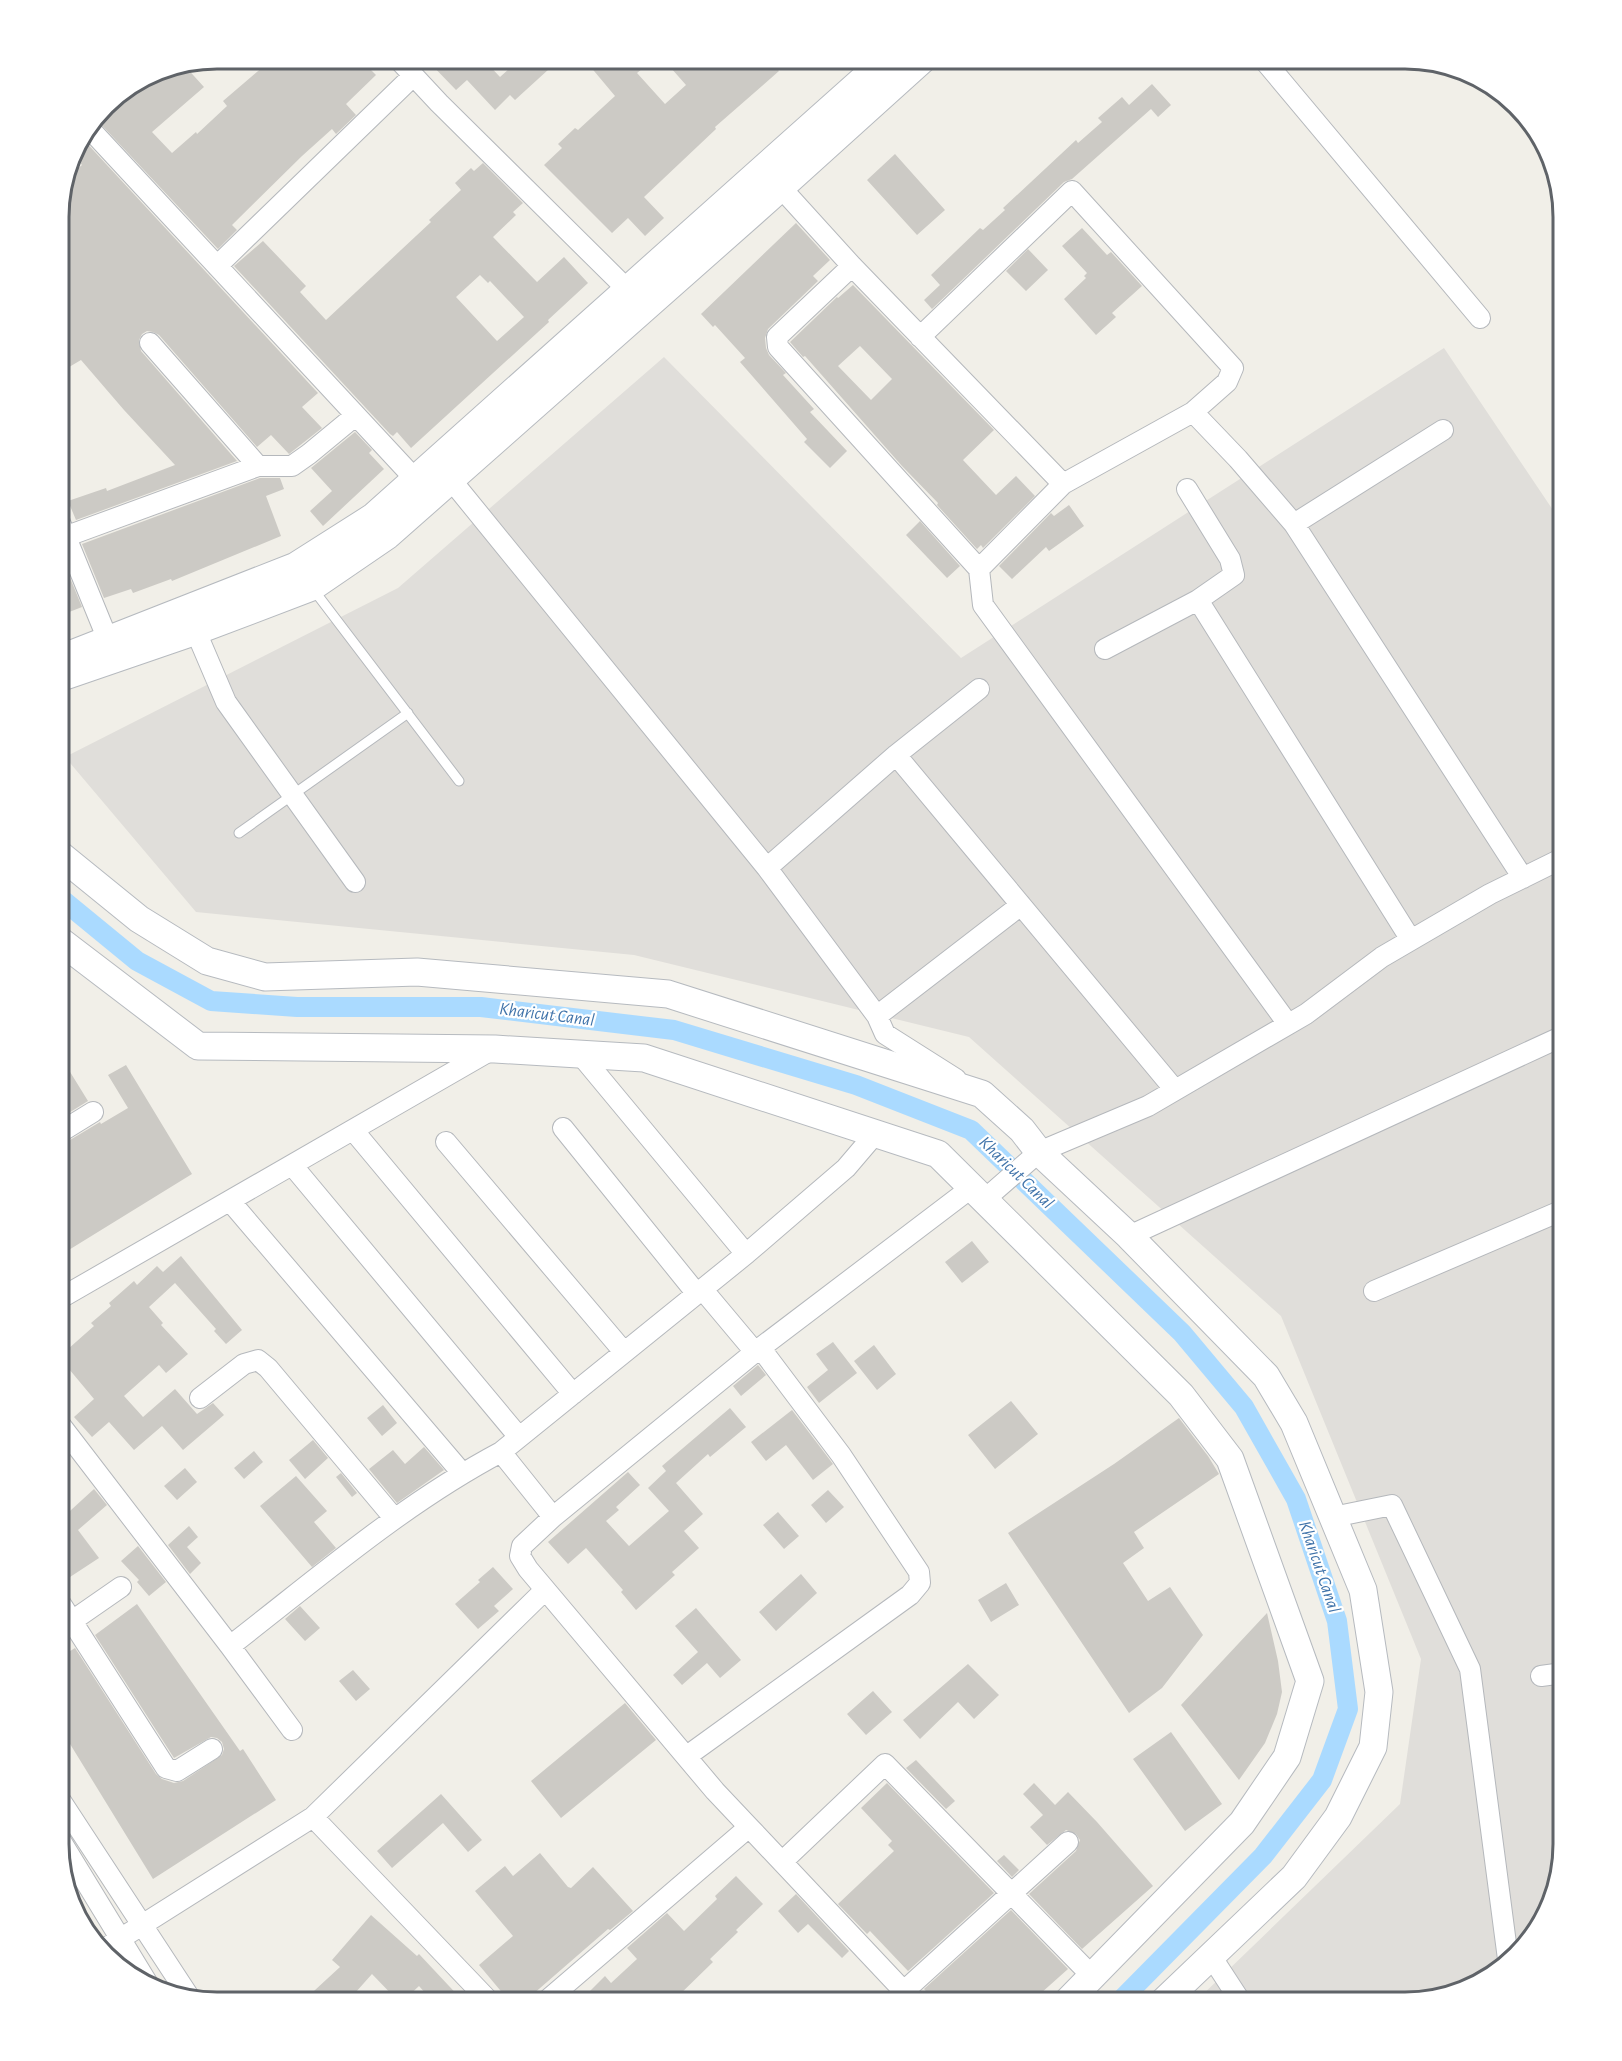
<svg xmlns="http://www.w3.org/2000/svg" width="1622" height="2061" font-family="'Alegreya Sans',sans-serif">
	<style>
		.industrial { fill: #e0deda }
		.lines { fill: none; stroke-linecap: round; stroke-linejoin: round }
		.canal { stroke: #aadaff; stroke-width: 20 }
		.building { fill: #cccac5; fill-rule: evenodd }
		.lane-casing { stroke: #b5b8bc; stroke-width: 11 }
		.street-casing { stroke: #b5b8bc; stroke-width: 22 }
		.secondary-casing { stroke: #b6babf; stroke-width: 29 }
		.lane { stroke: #fff; stroke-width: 9 }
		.street { stroke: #fff; stroke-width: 20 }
		.secondary { stroke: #fff; stroke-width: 27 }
		.labels { text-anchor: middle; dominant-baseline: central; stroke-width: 4.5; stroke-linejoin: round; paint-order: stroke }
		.water-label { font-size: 18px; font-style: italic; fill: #4174aa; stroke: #fff }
		.rim { fill: none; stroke: #5f6368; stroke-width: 3 }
	</style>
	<rect width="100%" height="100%" fill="#f1efe8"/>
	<path class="industrial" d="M1444,348L1563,525V1844L1542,1923L1493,1976L1405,2002H1195L1400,1804L1421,1659L1281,1316L969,1037L634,955L196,912L65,757L398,588L664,357L961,658Z"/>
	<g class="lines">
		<path class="canal" d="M59,897L137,961L211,1001L297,1007H481L674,1030L856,1085L971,1130L1182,1333L1244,1407L1296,1499L1337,1621L1348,1709L1322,1780L1263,1856L1119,2002"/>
	</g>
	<path class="building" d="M272,59H360L376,75L346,104L356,115L336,134L332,129L302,156L232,225L237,230L218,249L96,119L112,98L157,70L184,65L204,87L152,132L172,153L196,132L197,134L227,106L223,101Z
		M426,59H483L500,77L520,59H560L515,100L510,95L495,110L467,80L456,90Z
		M584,59H654L637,73L665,104L686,85L663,59H768L779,71L715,127L716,129L644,197L664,218L645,236L628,218L612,233L544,165L562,148L558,144L575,128L578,130L615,96Z
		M1152,84L1171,105L1158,117L1151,109L1072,179L1064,182L932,309L924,300L940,285L931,275L980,228L983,230L1005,210L1003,208L1076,140L1078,143L1102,122L1098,118L1122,97L1129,105Z
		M82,138L318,393L302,407L322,428L289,454L271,435L257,447L159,335L153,332L147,331L142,334L139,340L141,351L237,461L76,520L68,501L106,488L107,491L175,465L124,410L81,360L59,373V207L66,179L82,165L73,155L75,147Z
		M895,154L945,210L917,235L867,180Z
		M483,163L523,203L513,212L516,215L493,237L537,282L564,257L588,283L548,320L549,322L411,448L397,432L393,436L390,434L234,266L263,241L306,286L300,292L326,320L431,222L429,220L461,190L455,183L471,168L474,171ZM480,275L488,283L490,281L524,317L497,341L456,297Z
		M796,223L830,260L813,276L818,281L768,329L765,338L766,348L769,355L786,373L783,375L814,409L810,412L847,451L830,468L804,442L807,439L740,362L745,358L715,325L713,327L701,314Z
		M1082,228L1107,255L1111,252L1142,286L1112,313L1116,317L1096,335L1064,299L1086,278L1084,276L1087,273L1062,246Z
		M1028,249L1048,270L1026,291L1006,271Z
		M853,285L994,430L963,460L996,495L1016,476L1035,496L983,548L981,545L977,549L937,505L938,503L902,466L805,356L803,357L790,342L837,297L838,298ZM860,346L892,379L871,400L838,366Z
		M355,432L372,450L369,453L384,469L323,526L310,511L332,491L311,468Z
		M260,478H280L284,489L266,496L281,536L172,581L171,579L133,593L131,589L104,598L82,544Z
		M1069,505L1084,526L1049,551L1046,547L1012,579L999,566L1051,513L1054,516Z
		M920,521L960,566L947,578L906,535Z
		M59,551L82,607L59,616Z
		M59,1054L88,1101L59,1119Z
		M126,1065L192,1174L59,1256V1145L65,1143L100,1122L101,1124L128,1108L108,1075Z
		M972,1241L989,1262L962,1283L945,1262Z
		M181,1256L242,1330L226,1344L214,1331L216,1329L175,1283L149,1307L163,1323L161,1325L188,1354L166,1373L159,1365L124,1396L143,1417L175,1389L197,1414L213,1403L224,1415L183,1450L162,1426L134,1450L109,1422L92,1437L74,1417L94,1399L59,1357L94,1326L91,1323L111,1306L109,1303L134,1281L137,1285L157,1266L163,1272Z
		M833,1342L857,1373L819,1403L807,1387L828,1370L816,1354Z
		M874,1345L896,1374L877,1390L854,1361Z
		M758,1365L766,1375L741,1396L733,1386Z
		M1011,1401L1038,1434L995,1469L968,1435Z
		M383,1405L397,1423L382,1436L367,1418Z
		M730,1408L746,1427L710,1457L708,1454L676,1483L703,1514L684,1531L699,1548L672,1572L675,1575L636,1610L621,1592L623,1590L586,1548L568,1564L548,1542L628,1472L640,1485L616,1507L619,1510L606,1521L629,1546L669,1511L648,1488L666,1471L662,1466Z
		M792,1410L833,1464L813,1480L786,1445L766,1461L751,1442Z
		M1179,1418L1208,1456L1219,1474L1134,1532L1144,1548L1123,1563L1148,1601L1170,1587L1203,1635L1162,1688L1129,1713L1008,1533L1114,1464Z
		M313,1440L328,1458L305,1479L289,1460Z
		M424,1447L444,1470L397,1503L369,1469L393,1450L405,1464Z
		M254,1451L263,1462L244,1479L234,1468Z
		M185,1468L197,1482L177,1500L164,1486Z
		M341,1473L357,1493L352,1497L336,1477Z
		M296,1476L327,1511L314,1522L336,1548L312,1567L260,1506Z
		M94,1489L107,1505L78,1530L99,1558L70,1577L59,1560V1521Z
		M828,1490L844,1507L826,1523L811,1505Z
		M778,1512L799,1536L784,1549L763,1525Z
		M189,1526L198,1537L187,1547L201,1563L190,1574L168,1545Z
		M138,1546L166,1582L149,1596L137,1582L139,1580L121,1561Z
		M493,1567L513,1589L494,1606L499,1611L478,1629L455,1604L480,1582L478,1580Z
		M801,1574L817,1593L776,1631L759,1612Z
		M1006,1583L1019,1605L991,1622L978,1600Z
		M137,1604L240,1751L243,1749L276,1800L153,1879L59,1726V1658L75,1648L156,1774L162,1779L174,1783L183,1781L222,1755L224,1749L222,1742L217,1738L211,1737L174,1758L95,1635Z
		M300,1606L320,1628L305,1641L285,1619Z
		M696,1608L741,1660L720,1678L707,1663L682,1685L673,1675L698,1652L675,1626Z
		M1267,1613L1278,1661L1282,1692L1277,1714L1265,1743L1239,1780L1181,1705Z
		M968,1664L999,1695L974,1719L958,1702L920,1739L903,1720Z
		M353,1670L370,1689L356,1701L339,1681Z
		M873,1691L892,1712L866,1735L847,1714Z
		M625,1703L656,1740L561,1818L531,1781Z
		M1171,1732L1222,1804L1185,1831L1133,1759Z
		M916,1760L955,1801L946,1809L906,1768Z
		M887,1783L994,1893L908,1971L870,1931L867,1934L838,1904L894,1851L888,1845L892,1841L861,1808Z
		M1034,1783L1055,1805L1068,1792L1097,1822L1153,1886L1082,1949L1029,1894L1076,1851L1080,1840L1076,1834L1066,1830L1047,1845L1030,1827L1043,1815L1023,1794Z
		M441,1794L482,1840L468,1852L443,1823L392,1868L377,1851Z
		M540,1853L568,1887L571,1888L593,1867L633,1911L610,1930L608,1929L524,2002H510L479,1965L513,1936L475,1891L505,1866L513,1876Z
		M1004,1855L1019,1870L1012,1877L997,1861Z
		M736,1876L763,1904L736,1930L738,1932L710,1959L713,1962L672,2002H597L588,1993L605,1976L611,1983L637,1959L627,1948L667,1913L684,1931L717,1899L715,1896Z
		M796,1894L849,1951L842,1958L808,1924L798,1933L778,1911Z
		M1011,1910L1068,1969L1031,2002H936L924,1989Z
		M371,1915L417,1956L419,1954L464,2002H433L419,1986L402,2002H399L372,1974L347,2002H302L340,1967L332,1960Z"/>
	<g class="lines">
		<defs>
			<path id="lane" d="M313,589L459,781
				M239,833L408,713"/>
			<path id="street" d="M398,59L439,103L637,299
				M1263,59L1480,318
				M89,128L415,479
				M773,179L852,266L1063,484L979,569L983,605L1288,1024
				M217,266L413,76
				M852,266L777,337L778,347L979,569
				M920,337L1072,191L1233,368L1227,382L1193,412L1063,484
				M150,343L258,466
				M1193,412L1238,459L1294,524
				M1443,430L1294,524L1523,878
				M443,470L767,868L877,1016L885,1034L956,1079
				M1187,489L1230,559L1234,575L1198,600L1411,940
				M59,520L108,640
				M59,539L258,466H292L309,454L355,416
				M191,620L226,702L355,882
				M1105,649L1198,600
				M896,755L1175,1090
				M767,868L896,755L979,689
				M877,1016L1021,905
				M580,1054L746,1254
				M563,1128L697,1294
				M353,1130L573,1394
				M59,1133L93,1112
				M446,1142L624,1352
				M292,1165L519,1437
				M984,1200L1039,1152L1148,1106L1306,1014L1382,957L1490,894L1563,858
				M230,1201L462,1473
				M1129,1236L1563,1036
				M1374,1291L1563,1210
				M59,1299L493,1049
				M200,1398L244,1364L258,1360L268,1368L394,1518
				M59,1423L230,1646L292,1730
				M501,1452L553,1517
				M1333,1517L1392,1505L1470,1669L1508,1959
				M59,1601L166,1768L177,1771L212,1749
				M59,1630L121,1587
				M230,1646C318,1578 403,1504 501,1452L746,1254L846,1168L875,1134
				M1541,1676L1563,1673
				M687,1756L910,1595L920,1583L919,1572L841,1455L765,1354L755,1352L703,1290
				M59,1798L188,1995
				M313,1817L490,2002
				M749,1827L914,2002
				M59,1838L148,1984
				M783,1861L885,1764L1092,1976
				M104,1949L313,1817L545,1590
				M1211,1956L1241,2002
				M903,1992L1068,1842
				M545,2002L749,1827L715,1791L528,1569L520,1556L522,1546L553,1517L755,1352L971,1188"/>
			<path id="secondary" d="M59,659L296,566L373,517L886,59
				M59,678L196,631L312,587L388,535L768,199L923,59
				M59,854L139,919L207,961L265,977L417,972L668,994L982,1094L1022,1130L1039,1152L1129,1236L1266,1376L1294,1423L1363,1590L1379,1692L1373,1747L1338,1817L1294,1877L1163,2002
				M59,940L198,1046L495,1049L644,1058L938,1154L1181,1395L1230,1459L1310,1681L1287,1757L1242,1823L1067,2002"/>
		</defs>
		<use href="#lane" class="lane-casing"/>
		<use href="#street" class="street-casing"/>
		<use href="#secondary" class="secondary-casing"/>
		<use href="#lane" class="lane"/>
		<use href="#street" class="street"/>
		<use href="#secondary" class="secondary"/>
	</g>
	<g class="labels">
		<g class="water-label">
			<text transform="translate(547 1015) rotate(7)">Kharicut Canal</text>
			<text transform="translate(1016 1173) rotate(44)">Kharicut Canal</text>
			<text transform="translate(1319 1567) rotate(71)">Kharicut Canal</text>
		</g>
	</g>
	<path d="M0 0H1622V2061H0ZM217 69H1405A148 148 0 0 1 1553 217V1844A148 148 0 0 1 1405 1992H217A148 148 0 0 1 69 1844V217A148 148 0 0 1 217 69Z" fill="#fff" fill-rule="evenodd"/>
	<path class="rim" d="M217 69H1405A148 148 0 0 1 1553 217V1844A148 148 0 0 1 1405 1992H217A148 148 0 0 1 69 1844V217A148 148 0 0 1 217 69Z"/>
</svg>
